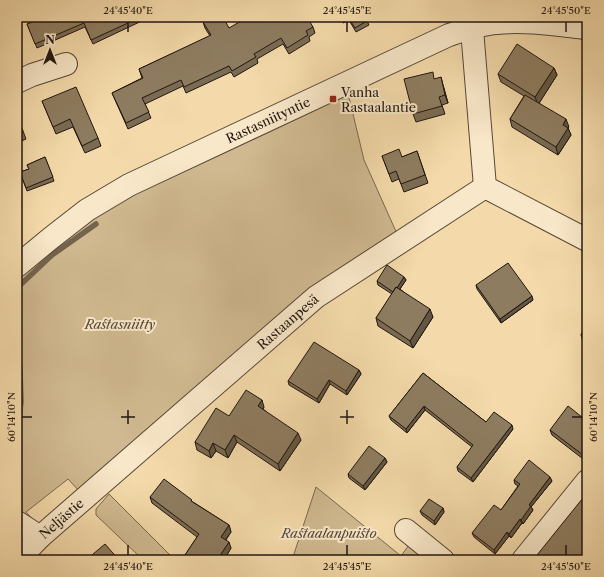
<svg xmlns="http://www.w3.org/2000/svg" width="604" height="577" font-family="'Libre Caslon Text',serif">
	<style>
		.green { fill: #d0b990; stroke: #786850 }
		.lines { fill: none; stroke-linecap: round; stroke-linejoin: round }
		.stream { stroke: #74634d; stroke-width: 5.5 }
		.minor-casing { stroke: #554736; stroke-width: 24 }
		.minor { stroke: #f8e7c8; stroke-width: 22 }
		.wall { fill: #7a6b53; stroke: #201610 }
		.shaded-wall { fill: #635743; stroke: #201610 }
		.building { fill: #8e7c60; stroke: #201610 }
		.ticks { fill: none; stroke: #201610; stroke-width: 1.5 }
		.poi-dot { fill: #8f2418; stroke: #f8e7c8; stroke-width: 1.5 }
		.labels { text-anchor: middle; dominant-baseline: central; stroke-width: 4; stroke-linejoin: round; paint-order: stroke }
		.poi-label { font-size: 13px; fill: #201610; stroke: #f8e7c8; text-anchor: start }
		.street-label { font-size: 13px; fill: #201610; stroke: #f8e7c8 }
		.park-label { font-size: 13px; font-style: italic; fill: #554736; stroke: #f8e7c8 }
		.neatline { fill: none; stroke: #201610; stroke-width: 1.5 }
		.ticks-label { font-size: 10px; text-anchor: middle; fill: #201610 }
	</style>
	<rect width="100%" height="100%" fill="#f4daaa"/>
	<filter id="stains"><feTurbulence type="fractalNoise" baseFrequency=".005" numOctaves="4"/><feColorMatrix values="0 0 0 0 .2 0 0 0 0 .09 0 0 0 0 .02 0 0 0 .5 -.17"/></filter>
	<radialGradient id="worn" r=".72"><stop offset=".6" stop-color="#630" stop-opacity="0"/><stop offset="1" stop-color="#630" stop-opacity=".3"/></radialGradient>
	<path class="green" d="M348,93L364,160L398,236L80,492L68,479L26,512L45,533L17,522V279L46,254L103,210L147,188Z
		M316,487L401,556L409,545L427,560H292Z
		M109,494L175,560H143L96,515V509Z"/>
	<g class="lines">
		<path class="stream" d="M17,288L52,255L96,224
			M17,336L20,369L21,402L17,434"/>
		<defs>
			<g id="minor">
				<path d="M471,17L485,187L587,240"/>
				<path d="M17,82L32,75L66,64"/>
				<path id="s1" d="M17,266L51,238L87,210L129,185L449,35C464,30 480,24 497,23C527,20 557,25 587,28"/>
				<path d="M17,522L40,537"/>
				<path d="M406,530L443,560"/>
				<path id="s2" d="M18,560L40,537L316,297L485,187"/>
				<path d="M523,560L587,481"/>
			</g>
		</defs>
		<use href="#minor" class="minor-casing"/>
		<use href="#minor" class="minor"/>
	</g>
	<path class="wall" d="M46,17H148V18L93,44L85,27L37,48L27,24Z
		M340,17H369L366,19L369,25L356,32L349,20L343,23Z
		M203,22L229,28L313,27L315,33L309,37L310,41L289,54L283,44L257,59L258,63L234,77L231,72L186,93L183,86L145,104L151,118L128,129L112,93L142,78L139,69L210,36L205,28Z
		M554,68L557,75L539,103L569,127L568,128L571,135L558,155L512,127L510,119L524,96L501,82L498,74Z
		M435,79L443,85L448,103L442,105L445,114L416,122L413,114Z
		M42,101L98,138L101,146L85,153L73,127L56,134Z
		M17,119L23,131L26,139L17,143Z
		M417,151L428,183L404,192L399,179L392,182L382,156L402,157Z
		M45,157L54,181L27,191L20,172L29,169L27,165Z
		M404,277L406,280L400,289L433,317L413,348L378,326L376,318L392,294L378,285L377,281Z
		M476,285L533,300L501,323L477,289Z
		M587,324V345L584,343L581,335Z
		M359,370L361,374L347,395L330,384L319,403L289,385L288,381Z
		M423,373L486,422L513,429L473,482L458,471L457,467L472,447L425,410L407,433L391,420L389,416Z
		M264,407L263,409L301,440L280,471L237,442L228,458L216,451L211,458L197,450L195,442L229,416Z
		M587,421V462L552,435L550,430Z
		M385,458L387,462L365,490L349,478L348,474Z
		M514,480L552,481L531,507L533,510L523,524L522,523L511,538L509,536L495,554L474,537L472,533L501,510L518,486L515,484Z
		M150,497L193,502L229,525L231,532L226,540L231,548L224,560H186L185,555L197,537L152,503Z
		M443,508L444,512L435,525L422,515L420,511Z"/>
	<path class="shaded-wall" d="M554,68L557,75L538,105L535,97Z
		M441,77L443,85L448,103L445,95Z
		M566,119L569,127L568,128L571,135L558,155L556,147L563,125Z
		M404,277L406,280L395,296L394,292Z
		M532,296L533,300L501,323L500,319Z
		M430,309L433,317L413,348L410,341Z
		M359,370L361,374L347,395L346,391Z
		M329,380L330,384L319,403L317,399Z
		M262,400L264,407L260,413L258,406Z
		M424,406L425,410L407,433L406,429Z
		M512,425L513,429L473,482L471,478Z
		M298,433L301,440L280,471L278,464Z
		M234,435L237,442L228,458L225,450Z
		M213,443L216,451L211,458L209,451Z
		M385,458L387,462L365,490L363,486Z
		M550,477L552,481L531,507L533,510L523,524L521,520L529,505Z
		M443,508L444,512L435,525L434,521Z
		M520,519L522,523L511,538L509,534Z
		M229,525L231,532L223,543L221,537Z
		M507,532L509,536L495,554L494,550Z
		M587,535V544L585,547L582,541Z
		M229,542L231,548L224,560H217Z"/>
	<path class="building" d="M46,17H141L91,40L84,23L35,44L27,24Z
		M212,17H223L229,28L248,17H307L313,27L306,31L308,35L287,48L281,38L254,54L256,57L232,71L229,66L184,87L181,80L142,98L149,112L126,123L112,93L143,78L139,69L211,35L203,22Z
		M348,17H365L367,21L355,28Z
		M517,44L554,68L535,97L498,74Z
		M433,72L434,79L441,77L445,95L439,97L442,106L413,114L404,79Z
		M76,87L98,138L82,146L70,119L53,127L42,101Z
		M525,95L566,119L563,125L568,128L556,147L510,119Z
		M17,119L23,131L17,134Z
		M399,149L402,157L417,151L425,175L401,184L396,171L389,174L382,156Z
		M45,157L53,177L26,188L20,172L29,169L27,165Z
		M508,263L532,296L500,319L476,285Z
		M387,265L404,277L397,288L396,287L393,292L377,281Z
		M396,287L430,309L410,341L376,318Z
		M587,324V338L581,335Z
		M314,342L359,370L346,391L329,380L317,399L288,381Z
		M423,373L486,422L494,412L512,425L471,478L457,467L473,445L424,406L406,429L389,416Z
		M246,390L262,400L258,406L298,433L278,464L234,435L225,450L213,443L209,451L195,442L216,408L229,416Z
		M568,406L587,421V458L550,430Z
		M369,446L385,458L363,486L348,474Z
		M529,460L550,477L529,505L531,506L521,520L520,519L509,534L507,532L494,550L472,533L494,505L501,510L520,484L514,480Z
		M164,479L192,500L191,501L229,525L221,537L229,542L217,560H192L185,555L199,534L150,497Z
		M587,493V535L582,541L587,544V560H533Z
		M429,499L443,508L434,521L420,511Z
		M105,544L119,560H86Z"/>
	<path class="ticks" d="M128,22V32M347,22V32M566,22V32M128,410V424M347,410V424M22,417H32M121,417H135M340,417H354M572,417H582M128,545V555M347,545V555M566,545V555"/>
	<rect class="poi-dot" x="329" y="95" width="8" height="8" rx="2"/>
	<g class="labels">
		<g class="poi-label">
			<text x="341" y="92">Vanha<tspan x="341" dy="15">Rastaalantie</tspan></text>
		</g>
		<g class="street-label">
			<text stroke="none"><textPath href="#s1" startOffset="292">Rastasniityntie</textPath></text>
			<text stroke="none"><textPath href="#s2" startOffset="360">Rastaanpesä</textPath></text>
			<text stroke="none"><textPath href="#s2" startOffset="60">Neljästie</textPath></text>
		</g>
		<g class="park-label">
			<text x="120" y="324">Rastasniitty</text>
			<text x="329" y="533">Rastaalanpuisto</text>
		</g>
	</g>
	<rect width="604" height="577" fill="none" stroke="#f4daaa" stroke-width="44"/>
	<g transform="translate(50 50)" stroke="#f8e7c8" stroke-width="3" paint-order="stroke">
	<path d="M0-3L7 15L0 10L-7 15Z" fill="#201610"/>
	<text y="-6" font-size="11" font-weight="bold" text-anchor="middle" fill="#201610">N</text>
	</g>
	<rect x="22" y="22" width="560" height="533" class="neatline"/>
	<g class="ticks-label">
		<text x="128" y="14">24°45'40"E</text>
		<text x="347" y="14">24°45'45"E</text>
		<text x="566" y="14">24°45'50"E</text>
		<text transform="translate(11 417) rotate(-90)" y="4">60°14'10"N</text>
		<text transform="translate(593 417) rotate(-90)" y="4">60°14'10"N</text>
		<text x="128" y="570">24°45'40"E</text>
		<text x="347" y="570">24°45'45"E</text>
		<text x="566" y="570">24°45'50"E</text>
	</g>
	<rect width="100%" height="100%" filter="url(#stains)"/>
	<rect width="100%" height="100%" fill="url(#worn)"/>
</svg>
